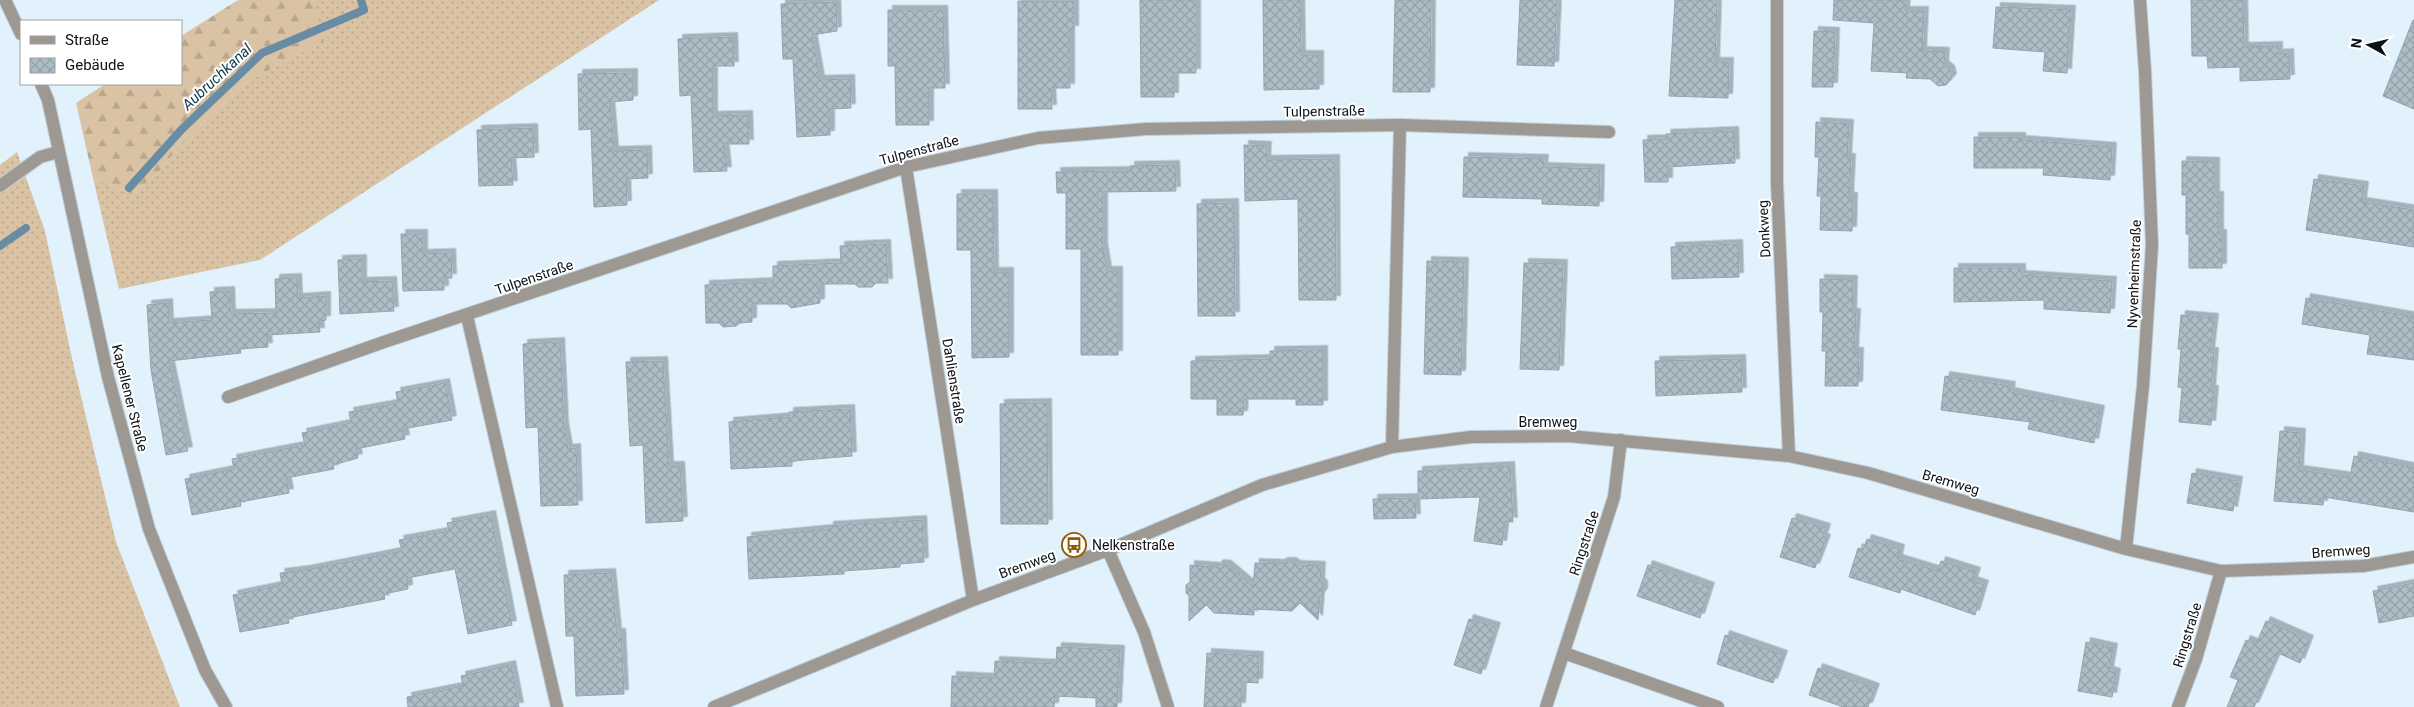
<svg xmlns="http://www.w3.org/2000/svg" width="2414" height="707" font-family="Roboto,sans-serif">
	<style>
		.grass { fill: url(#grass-dots) }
		.forest { fill: url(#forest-firs) }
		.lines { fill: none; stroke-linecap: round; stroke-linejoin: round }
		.stream { stroke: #678ca3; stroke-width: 8 }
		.building { fill: url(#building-cross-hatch); stroke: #93a4ad; filter: url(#shadow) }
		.street-casing { stroke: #bfced8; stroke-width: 14 }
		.street { stroke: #9e9893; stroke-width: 12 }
		.labels { text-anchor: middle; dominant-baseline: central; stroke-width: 4; stroke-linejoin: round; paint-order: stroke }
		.street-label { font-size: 14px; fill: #0d1216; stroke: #fff }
		.poi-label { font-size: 14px; fill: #0d1216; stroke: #fff; text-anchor: start }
		.water-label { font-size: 15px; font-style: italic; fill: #103b50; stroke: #fff }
	</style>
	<defs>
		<pattern id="grass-dots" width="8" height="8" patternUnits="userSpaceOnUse" patternTransform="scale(1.25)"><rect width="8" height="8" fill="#dac2a4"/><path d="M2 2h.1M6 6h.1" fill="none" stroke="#baa68c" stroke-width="1.8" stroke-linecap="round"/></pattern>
		<pattern id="forest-firs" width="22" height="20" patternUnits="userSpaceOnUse" patternTransform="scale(1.25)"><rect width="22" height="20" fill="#dac2a4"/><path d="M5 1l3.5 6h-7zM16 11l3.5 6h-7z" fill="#baa68c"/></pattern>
		<pattern id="building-cross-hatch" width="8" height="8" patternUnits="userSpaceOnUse" patternTransform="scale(1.25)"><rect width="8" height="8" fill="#acbdc6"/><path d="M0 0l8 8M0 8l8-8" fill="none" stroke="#93a1a9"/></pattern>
		<filter id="shadow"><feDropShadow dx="4.5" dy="-4.5" stdDeviation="0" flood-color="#0004"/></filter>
	</defs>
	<rect width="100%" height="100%" fill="#e1f2fd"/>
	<path class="grass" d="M313,0H659L260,260L119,289L93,178L132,194L159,172L179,146L246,82L327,39Z
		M17,152L45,231L73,363L116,542L180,707H0V165Z"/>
	<path class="forest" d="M238,0H313L328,39L246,82L179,146L159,172L132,194L93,178L76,103L105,84H181V36Z"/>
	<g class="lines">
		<path class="stream" d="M129,188L182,129L262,53L364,10L361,0
			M0,246L26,228"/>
	</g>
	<path class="building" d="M1140,0H1196V73H1174V97H1141Z
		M1263,0H1300L1301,55H1319V89L1264,90Z
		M1395,0H1431L1430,92H1393Z
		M1520,0H1557L1554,66L1517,65Z
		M1675,0H1717L1715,62H1729L1728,98L1669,96Z
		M1834,0H1906L1905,11H1924L1922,51L1945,52L1944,65L1950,70L1952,78L1946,85L1938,86L1930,79L1906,78L1907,73L1871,71L1874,23L1833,20Z
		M2191,0H2243L2244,47L2278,46V54L2289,53L2290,79L2240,81V67L2208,68L2207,56H2192Z
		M1018,1H1074V30H1070V88H1051L1052,109H1018Z
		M836,2L837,31L812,35L820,80L850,79L851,108L830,109V135L797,137L793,59H783L781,4Z
		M1996,7L2071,10L2067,73L2043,71L2045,52L1993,48Z
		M888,10H943L945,88H929V125H896L895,66H888Z
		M2413,20H2414V109L2383,96Z
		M1814,31L1835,32L1833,87H1812Z
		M733,37L734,66H713V116L748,115L749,144H724L727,171L694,172L691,95L680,96L678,39Z
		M633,73V100L610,102L614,151L647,150L648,178L626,179L627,205L594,207L591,129L579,130L578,74Z
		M1816,122L1849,124L1847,158H1851L1849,197H1853L1852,231L1820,230L1821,196H1817L1819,157H1815Z
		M533,128L534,157L511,158L513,185L479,186L477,130Z
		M1734,131L1735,163L1668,167V182H1645L1643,140L1667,139L1666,134Z
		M1974,137H2021V140L2112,147L2110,180L2043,175L2044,168H1974Z
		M1244,145L1267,146L1266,160L1335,159L1336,300H1299L1298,199L1245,201Z
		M1464,157L1544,159L1543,167L1600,169L1599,206L1542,204V199L1463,197Z
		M2182,161L2215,162V196H2219V234H2222V268H2189V234H2186V195H2182Z
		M1175,165L1176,191L1103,192V247L1107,271H1118V355H1081V249H1066V193H1057L1056,172L1130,171V166Z
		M2314,179L2364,186L2362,202L2414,210V247L2306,230Z
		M957,194H993L994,272H1009V357L972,358L971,250H957Z
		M1234,203L1235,316H1198L1197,204Z
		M401,234H423V254L451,253L452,278H444V290L403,291Z
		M886,244L888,283H876L872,287H858L855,284H820V303L791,308L787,304H752V322L740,323L736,326L723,327L719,323H706L705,285L773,282V266L841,263L840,246Z
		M1738,244L1739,277L1672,279L1671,247Z
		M362,259V282L392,281L394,311L340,314L338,260Z
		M1427,261L1464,262L1461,375L1424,374Z
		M1524,263L1563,264L1559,370L1520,369Z
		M1954,268H2021V275L2112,281L2110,313L2044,309V300L1954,302Z
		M297,278L298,298L326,296V320L319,321L320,332L267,335L268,347L240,349L241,353L169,361L188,451L166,455L151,370L147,305L168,303L169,323L212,320L210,292L230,291L231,314L276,313L275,279Z
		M1820,279L1853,280L1852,313H1856L1854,352H1859L1858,386H1825L1826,351H1822L1823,312H1820Z
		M2306,298L2414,317V360L2367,354L2370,335L2302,324Z
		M2181,315L2214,318L2210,352H2214L2211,390H2214L2211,425L2179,422L2182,388L2178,387L2181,349H2178Z
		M560,342L564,427L568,449L576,448L578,505L541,506L538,427L526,428L523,344Z
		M1323,350V405H1296V399H1244L1243,415H1217V399H1191V361L1270,359V351Z
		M1741,359L1742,392L1656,396L1655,361Z
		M663,361L669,466H680L683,521L646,523L643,445L630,446L626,362Z
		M1945,376L2011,386L2010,392L2100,410L2094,443L2028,429L2030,422L1941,410Z
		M445,383L452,420L403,429L405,439L356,449L358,458L333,465L334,469L286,478L289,493L240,502L241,506L192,515L185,479L234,469L232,459L305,445L302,433L351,423L349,412L398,403L396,392Z
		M1047,403L1048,524H1001L1000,404Z
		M850,409L852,456L792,461V466L731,469L729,422L789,417V412Z
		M2280,431L2301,433L2299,470L2350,477L2354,456L2414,468V512L2324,497L2323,505L2274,501Z
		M1510,466L1513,522L1505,521L1502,545L1474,541L1480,497L1418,499V471Z
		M2192,473L2238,481L2233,511L2187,503Z
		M1415,498L1416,518L1374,519L1373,499Z
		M491,515L512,625L468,634L455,569L407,578L408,589L384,594L385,599L288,618L289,623L240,632L233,595L282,585L280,573L305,570L402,551L399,540L449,531L447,523Z
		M1792,518L1826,528L1823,538L1826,539L1815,568L1780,557Z
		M922,520L924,562L900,564V567L844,571V574L749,579L747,537L829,529V526Z
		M1867,539L1900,549L1898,559L1938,571L1941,561L1976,572L1973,581L1984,585L1975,615L1901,589L1900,593L1849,577L1858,548L1863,550Z
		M1283,562H1292L1296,565L1321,566L1320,582L1323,585V593L1320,596L1318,620L1300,603L1292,611L1254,609V615L1214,613L1206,605L1189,621V596L1186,593V585L1190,582V565L1216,567L1219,564L1227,565L1253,587L1255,563L1280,564Z
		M1648,565L1710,587L1700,618L1637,596Z
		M611,573L617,633H621L624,694L576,696L574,636H566L564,575Z
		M2414,583V616L2379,623L2373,591Z
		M1469,619L1496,627L1481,674L1454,665Z
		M2266,621L2309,640L2300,663L2278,653L2254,707H2227L2238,680L2230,677L2246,640L2256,644Z
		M1725,635L1783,655L1773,683L1717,664Z
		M2086,642L2113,648L2109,671L2116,673L2112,697L2078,691Z
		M1057,647L1120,650L1117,707H1096V698L1055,696L1054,707H951L952,676L994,678L995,661L1056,664Z
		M1207,653L1259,656L1258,683L1242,682L1241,707H1204Z
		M511,665L519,707H408L407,697L463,686L461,676Z
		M1818,668L1875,688L1868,707H1843L1809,695Z"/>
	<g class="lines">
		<defs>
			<path id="street" d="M5,0L21,34
				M1777,0V183L1789,456
				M41,84L48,100L108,377L149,529L205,670L226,707
				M1400,125L1609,132
				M906,167L973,600
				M0,186L40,157L58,152
				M467,316L557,707
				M228,397L384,342L906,167L1038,138L1146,129L1400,125L1392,447
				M2126,549L2143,386L2152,245L2145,71L2140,0
				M1108,550L1144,632L1168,707
				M1564,653L1718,707
				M714,707L973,600L1108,550L1262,485L1392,447L1471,437L1568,436L1789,456L1868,473L2126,549L2221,571L2363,566L2414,557
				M1546,707L1614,497L1621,440
				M2178,707L2196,659L2221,571"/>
		</defs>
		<use href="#street" class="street-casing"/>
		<use href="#street" class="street"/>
	</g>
	<defs>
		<symbol id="bus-ring" viewBox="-11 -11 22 22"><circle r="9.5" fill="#fff" stroke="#8d5b07" stroke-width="1.5"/><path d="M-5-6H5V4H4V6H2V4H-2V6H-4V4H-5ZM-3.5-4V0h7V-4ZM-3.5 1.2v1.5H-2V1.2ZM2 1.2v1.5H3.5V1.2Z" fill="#8d5b07"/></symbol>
	</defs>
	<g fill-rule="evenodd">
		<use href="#bus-ring" x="1060" y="531" width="28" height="28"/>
	</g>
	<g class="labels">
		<g class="street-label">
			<text transform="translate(1324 111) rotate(-1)">Tulpenstraße</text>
			<text transform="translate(919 150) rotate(-15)">Tulpenstraße</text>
			<text transform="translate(1764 229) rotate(-93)">Donkweg</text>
			<text transform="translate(2134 274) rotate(-88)">Nyvenheimstraße</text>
			<text transform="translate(534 277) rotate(-19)">Tulpenstraße</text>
			<text transform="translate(954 381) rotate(81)">Dahlienstraße</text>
			<text transform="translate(130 398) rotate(76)">Kapellener Straße</text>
			<text x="1548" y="422">Bremweg</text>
			<text transform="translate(1951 482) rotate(16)">Bremweg</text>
			<text transform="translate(1584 543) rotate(-72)">Ringstraße</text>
			<text transform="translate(2341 551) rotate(-4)">Bremweg</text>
			<text transform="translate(1027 564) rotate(-20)">Bremweg</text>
			<text transform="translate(2187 635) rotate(-73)">Ringstraße</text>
		</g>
		<g class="poi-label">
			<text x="1092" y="545">Nelkenstraße</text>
		</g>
		<g class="water-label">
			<text transform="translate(217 77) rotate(-43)">Aubruchkanal</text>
		</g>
	</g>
	<rect x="20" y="20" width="162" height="65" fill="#ffffff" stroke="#9ea0a2"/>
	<rect x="30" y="36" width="25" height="8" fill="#9e9893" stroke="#9ea0a2"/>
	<text x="65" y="45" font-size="15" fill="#0d1216">Straße</text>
	<rect x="30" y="58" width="25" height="15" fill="url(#building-cross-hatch)" stroke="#9ea0a2"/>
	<text x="65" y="70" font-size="15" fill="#0d1216">Gebäude</text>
	<g transform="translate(2369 45) rotate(278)" stroke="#ffffff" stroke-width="4" paint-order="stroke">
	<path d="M0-4L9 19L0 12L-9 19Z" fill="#0d1216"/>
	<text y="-8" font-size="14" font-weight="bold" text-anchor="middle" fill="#0d1216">N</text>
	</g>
</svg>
